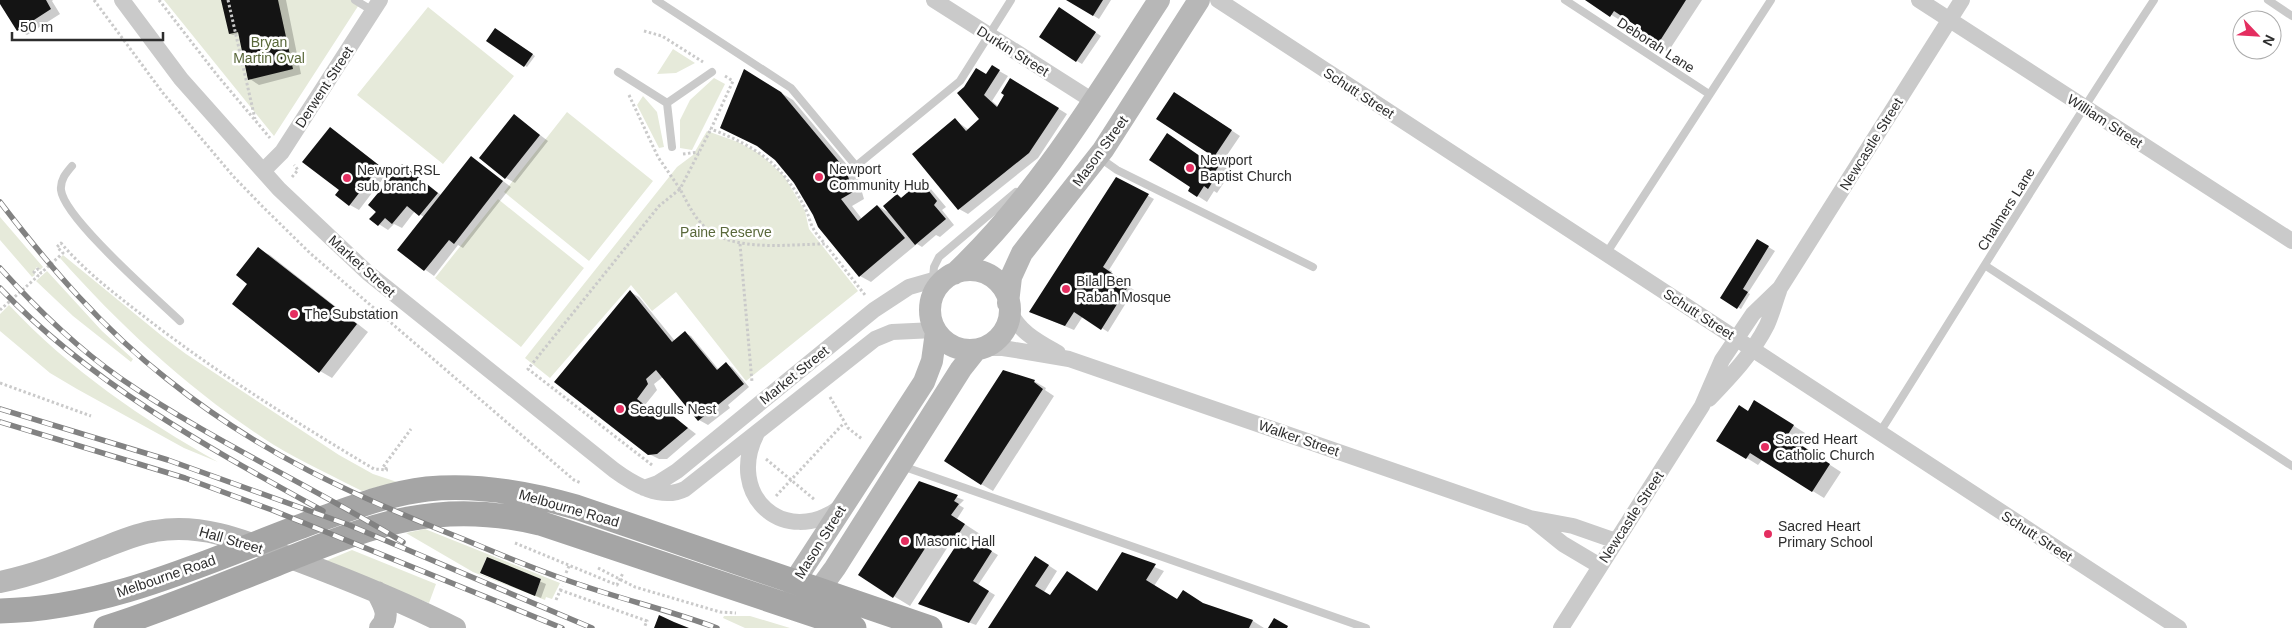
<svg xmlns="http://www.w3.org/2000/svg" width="2292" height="628" font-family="Arial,sans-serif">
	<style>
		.green { fill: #e6eada; fill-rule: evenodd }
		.shadow { fill: #0003 }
		.building { fill: #141414 }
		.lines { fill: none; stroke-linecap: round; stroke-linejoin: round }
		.path { stroke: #cacaca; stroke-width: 3; stroke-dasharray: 2.5 2.5; stroke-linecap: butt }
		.lane { stroke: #cacaca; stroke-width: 8 }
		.street { stroke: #cacaca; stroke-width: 16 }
		.secondary { stroke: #b7b7b7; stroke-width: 22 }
		.primary { stroke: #a5a5a5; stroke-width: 25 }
		.rail-casing { stroke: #828282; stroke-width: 5.5 }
		.rail { stroke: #fff; stroke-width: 4; stroke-dasharray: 11; stroke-linecap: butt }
		.poi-dot { fill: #e42e60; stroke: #fff; stroke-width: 2 }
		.labels { text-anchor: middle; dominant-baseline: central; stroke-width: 5; stroke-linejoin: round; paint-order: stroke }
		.park-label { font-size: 14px; fill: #59683a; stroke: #fff }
		.street-label { font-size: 14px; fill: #2d2d2d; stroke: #fff }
		.poi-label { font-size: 14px; fill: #2d2d2d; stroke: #fff; text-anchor: start }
	</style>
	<rect width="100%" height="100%" fill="#fff"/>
	<path class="green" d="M164,0H362L274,136Z
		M428,7L514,76L443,164L357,95Z
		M673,49L695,63L676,73L657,74Z
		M714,78L725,84L692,150L680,148V120L690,100Z
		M643,96L657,112L664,147L659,148L637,105Z
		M567,112L653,181L589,261L504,192Z
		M707,131L738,142L760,154L784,176L805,211L809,229L858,291L746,381L676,292L652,311L631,285L550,378L525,358L677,167L693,155Z
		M498,199L584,268L521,347L435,278Z
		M0,217L43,267L40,270L37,267L33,272L35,275L32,277L0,240Z
		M63,255L162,336L186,354L339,455L373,474L397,482L362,491C333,476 302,462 274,445C194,394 123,329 60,258Z
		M47,271L102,331L133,359L131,362L73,316L36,281Z
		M9,305C69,369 143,420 218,462L184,448L77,389L50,373L0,331V314Z
		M425,529L560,583L552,599L546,597L545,600L473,572L406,533ZM486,558L541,579L535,595L480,574Z
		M352,550L436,584L429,603L321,563Z
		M724,616H750L790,628H745L723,618Z"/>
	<path class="shadow" d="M0,0H53L52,1L60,14L27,35L18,30Z
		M222,0H286L301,74L259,85L250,79L239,33L233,35L230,34Z
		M1068,0H1111L1099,19Z
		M1587,0H1702L1668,52L1656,45L1643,28L1626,17L1623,22Z
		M1065,12L1101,36L1082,64L1077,61Z
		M495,29L535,56L527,67L488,41Z
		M992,67L1008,76L992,101L999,107L1006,94L1011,79L1067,114L1038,158L968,214L959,209L955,120L969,130L981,120L959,93L987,75Z
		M744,71L793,100L858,178L864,199L852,206L862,219L878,206L891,214L898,195L902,198L921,182L930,188L946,207L942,210L954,225L940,237L936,235L922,247L917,244L871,282L860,276L814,214L795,182L776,159L762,148L722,128Z
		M1183,98L1240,136L1223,161L1214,156Z
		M515,116L548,141L515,183L506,178Z
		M330,128L388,172L359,210L350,205L340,190Z
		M471,157L511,187L463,248L458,245L434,276L398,250L424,217L415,211L402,228L394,224L388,230L371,219L402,165L441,195Z
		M1208,162L1220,163L1229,170L1223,179L1225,181L1217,193L1214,191L1207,202L1190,191Z
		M1117,179L1154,199L1109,270L1112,271L1111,274L1134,290L1108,332L1083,316L1074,330L1031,312Z
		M1757,240L1775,251L1748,293L1750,294L1741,309L1722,298Z
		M258,249L270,255L368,332L332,378L320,371L249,284Z
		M630,292L639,297L675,341L685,333L691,336L719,370L726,364L732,367L749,387L728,405L730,408L708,425L699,420L663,377L654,384L657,390L645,405L656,413L661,407L696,434L667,459H659L649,454L556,382Z
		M1034,381L1046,388L1045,390L1054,396L993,491L981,484Z
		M1766,408L1805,433L1798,444L1841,472L1824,498L1762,460L1758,465L1718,440Z
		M919,483L964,500L959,505L964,508L957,519L980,534L970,549L974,551L979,544L998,555L978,585L995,595L976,625L920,604L955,548L949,545L910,606L859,575Z
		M1123,554L1164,571L1154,586L1177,601L1205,605L1253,621L1264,628H990L1045,563L1057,571L1044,592L1051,597L1098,592Z
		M487,559L546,584L541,598L481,573Z"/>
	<path class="building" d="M0,0H46L51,9L17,31L0,4Z
		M221,0H278L293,69L248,80L238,32L229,34Z
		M1066,0H1103L1093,16Z
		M1585,0H1686L1656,47L1637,35L1641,29L1614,11L1610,17Z
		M1059,7L1096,32L1076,62L1039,37Z
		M495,28L533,54L524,67L486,41Z
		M992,65L1000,70L984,95L997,107L1004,95L1001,93L1010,78L1059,108L1029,153L958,210L912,154L955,118L966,131L979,119L957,93L964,87L976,68L986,74Z
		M744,69L781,92L846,170L853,192L841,199L858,221L877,205L905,238L859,277L818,227L813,215L794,183L775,160L757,146L720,128Z
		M1174,92L1232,130L1214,157L1156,119Z
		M514,114L540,135L505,179L479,158Z
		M330,127L380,166L349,206L335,195L339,190L302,162Z
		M1167,133L1207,161L1210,157L1221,163L1214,173L1217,175L1208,189L1204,186L1197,197L1188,191L1190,187L1149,160Z
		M471,156L503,181L454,244L449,240L424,271L397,250Z
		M402,164L438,193L419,216L407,206L392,224L385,218L378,226L369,219L376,212L368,205Z
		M1116,177L1149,194L1103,267L1129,285L1101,330L1074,312L1065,326L1029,312Z
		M921,181L937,201L934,205L946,219L915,245L883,206L897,194L901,198Z
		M1757,239L1769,246L1743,289L1748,292L1737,309L1720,298Z
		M258,247L357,324L319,373L232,304L247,284L236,275Z
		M630,290L672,342L685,331L717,370L726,362L744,384L698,421L656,370L646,379L648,384L637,399L655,413L661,406L688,428L657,454L648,455L554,382Z
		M1003,370L1035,380L1034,382L1043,389L981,485L944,461Z
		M1754,400L1794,425L1787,436L1830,464L1812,492L1750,453L1746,459L1716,441L1739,405L1748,411Z
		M919,481L958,495L954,501L959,504L951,515L965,524L950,547L933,536L893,598L858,575Z
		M959,541L973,550L978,542L992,551L973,581L989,591L969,623L918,604Z
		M1122,552L1156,564L1146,580L1177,599L1183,590L1203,603L1253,620L1249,628H988L1035,556L1049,565L1035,586L1050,595L1067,571L1097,591Z
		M487,557L541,579L535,596L480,573Z
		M659,615L674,622L689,628H654Z
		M1274,618L1288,626L1287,628H1268Z"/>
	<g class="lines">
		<path class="path" d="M94,0L163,93L233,176L263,207L311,254L574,480L581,483
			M159,0L217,75L270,138
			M228,0L255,119
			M644,31L662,36L703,62
			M725,76L733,81L711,129C757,147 783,164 806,210C809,216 810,223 813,228C816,234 821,239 825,244
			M629,95L658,157L680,189L711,129
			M683,154L699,152
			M292,177L298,170L294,165
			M740,244L752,382
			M0,310L38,276L34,272L38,269L41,273L63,253L57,247L61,243C83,269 110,290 137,311C212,370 292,420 374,469L388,470
			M0,383L91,416
			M830,397L848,428L862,439
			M766,459L815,500
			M652,465L528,369L659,206L680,189C686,200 692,213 700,222C726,254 788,244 825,244L865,295
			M387,469L383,467L411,429
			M776,496L844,423
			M515,543L617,585L623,573
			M598,568L635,587L720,612L736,613
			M566,573L569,566
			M560,590L647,621L644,628
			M556,600L562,586"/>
		<path class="lane" d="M355,0L373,11
			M656,0L791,88L856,166L960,81L1011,0
			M1565,0L1709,94
			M2268,0L2292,16
			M618,72L667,103L672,147
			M667,103L712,72
			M1100,158L1117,170L1313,267
			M72,166C66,173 60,180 61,190C64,218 156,298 180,321
			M1606,254L1771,0
			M1986,266L2292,466
			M931,300L934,267L939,257L1016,192
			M1880,432C1971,288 2060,142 2154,0
			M902,466L1366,628"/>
		<path class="street" d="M122,0L181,79L279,189L368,273L614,470C633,484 661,501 685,489L875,339L892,332L935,330
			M934,0L1093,101
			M1218,0L2179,628
			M1919,0L2292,241
			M263,171L282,152L380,0
			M1009,310C1019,332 1037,341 1058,353
			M983,348H1003L1069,359L1530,518L1573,526L1616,541
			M1709,399C1731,376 1753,353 1767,325C1772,314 1775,302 1779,291
			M757,433C725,495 784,549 841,507
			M644,488L658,483L677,471L874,310L909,287L951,275
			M1532,519L1563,544L1600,566
			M1561,628L1702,406L1722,360L1753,314L1780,288L1962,0"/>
		<path class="secondary" d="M930 310a40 40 0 1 1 80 0a40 40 0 1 1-80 0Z
			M954,274C1038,195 1097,95 1159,0
			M1008,303L1011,277L1022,253L1103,150L1199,0
			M0,582C34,575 65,563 97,550C116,543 135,534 155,531C207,522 254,545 301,562C354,582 405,603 455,628
			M377,592C384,605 391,616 380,628
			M795,599L794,582L924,382L932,361L936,332
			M806,601L819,590L835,568L961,369L976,350"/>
		<path class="primary" d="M0,611C110,609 207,561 307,524C347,510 385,494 427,489C477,484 528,493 576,507L930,628
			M106,628C164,610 220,586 276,564C371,526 435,498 540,523L854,628"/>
		<defs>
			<path id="rail" d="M0,202C49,266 103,329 167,379C259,453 354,496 463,539C501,555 539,571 578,584C624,600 672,611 717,628
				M0,268C36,308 76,347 120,378C210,440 310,485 403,542
				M0,288C91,384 209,448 323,511
				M0,409L168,460L349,525L592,628
				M0,422L185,478L272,510L562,628"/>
		</defs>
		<use href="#rail" class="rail-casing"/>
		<use href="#rail" class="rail"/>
	</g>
	<g class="poi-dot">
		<circle cx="1190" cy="168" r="5"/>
		<circle cx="819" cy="177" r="5"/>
		<circle cx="347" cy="178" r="5"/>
		<circle cx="1066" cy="289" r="5"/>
		<circle cx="294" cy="314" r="5"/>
		<circle cx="620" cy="409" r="5"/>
		<circle cx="1765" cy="447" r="5"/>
		<circle cx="1768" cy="534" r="5"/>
		<circle cx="905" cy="541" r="5"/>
	</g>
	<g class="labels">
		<g class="park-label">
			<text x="269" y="42">Bryan<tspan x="269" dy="16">Martin Oval</tspan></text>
			<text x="726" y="232">Paine Reserve</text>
		</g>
		<g class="street-label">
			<text transform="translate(1656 45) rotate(33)">Deborah Lane</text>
			<text transform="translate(1013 51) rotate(32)">Durkin Street</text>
			<text transform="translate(324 87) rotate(-57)">Derwent Street</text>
			<text transform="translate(1359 93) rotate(33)">Schutt Street</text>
			<text transform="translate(2105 121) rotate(33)">William Street</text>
			<text transform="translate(1871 144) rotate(-58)">Newcastle Street</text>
			<text transform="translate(1100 151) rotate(-54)">Mason Street</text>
			<text transform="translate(2006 209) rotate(-58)">Chalmers Lane</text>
			<text transform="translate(362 266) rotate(42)">Market Street</text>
			<text transform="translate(1699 314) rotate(33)">Schutt Street</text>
			<text transform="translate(794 375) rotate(-39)">Market Street</text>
			<text transform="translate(1299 438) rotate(19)">Walker Street</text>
			<text transform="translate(569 508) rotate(16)">Melbourne Road</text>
			<text transform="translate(1631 517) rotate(-57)">Newcastle Street</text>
			<text transform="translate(2037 536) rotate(33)">Schutt Street</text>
			<text transform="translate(231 540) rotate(16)">Hall Street</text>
			<text transform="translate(820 542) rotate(-58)">Mason Street</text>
			<text transform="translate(166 576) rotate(-19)">Melbourne Road</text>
		</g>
		<g class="poi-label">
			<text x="1200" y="160">Newport<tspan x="1200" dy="16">Baptist Church</tspan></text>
			<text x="829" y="169">Newport<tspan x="829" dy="16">Community Hub</tspan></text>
			<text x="357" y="170">Newport RSL<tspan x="357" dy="16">sub branch</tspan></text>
			<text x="1076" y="281">Bilal Ben<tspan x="1076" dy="16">Rabah Mosque</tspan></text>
			<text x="304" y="314">The Substation</text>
			<text x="630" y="409">Seagulls Nest</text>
			<text x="1775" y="439">Sacred Heart<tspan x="1775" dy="16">Catholic Church</tspan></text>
			<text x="1778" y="526">Sacred Heart<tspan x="1778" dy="16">Primary School</tspan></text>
			<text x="915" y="541">Masonic Hall</text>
		</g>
	</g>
	<g transform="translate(2257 35) rotate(115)"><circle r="24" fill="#ffffff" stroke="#ababab"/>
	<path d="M0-4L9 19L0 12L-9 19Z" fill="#e42e60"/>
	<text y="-8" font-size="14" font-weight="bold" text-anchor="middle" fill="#2d2d2d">N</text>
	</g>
	<path d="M12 32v8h151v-8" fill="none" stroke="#2d2d2d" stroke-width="2.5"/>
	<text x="20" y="32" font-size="15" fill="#2d2d2d" stroke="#ffffff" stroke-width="4" paint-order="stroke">50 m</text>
</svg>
